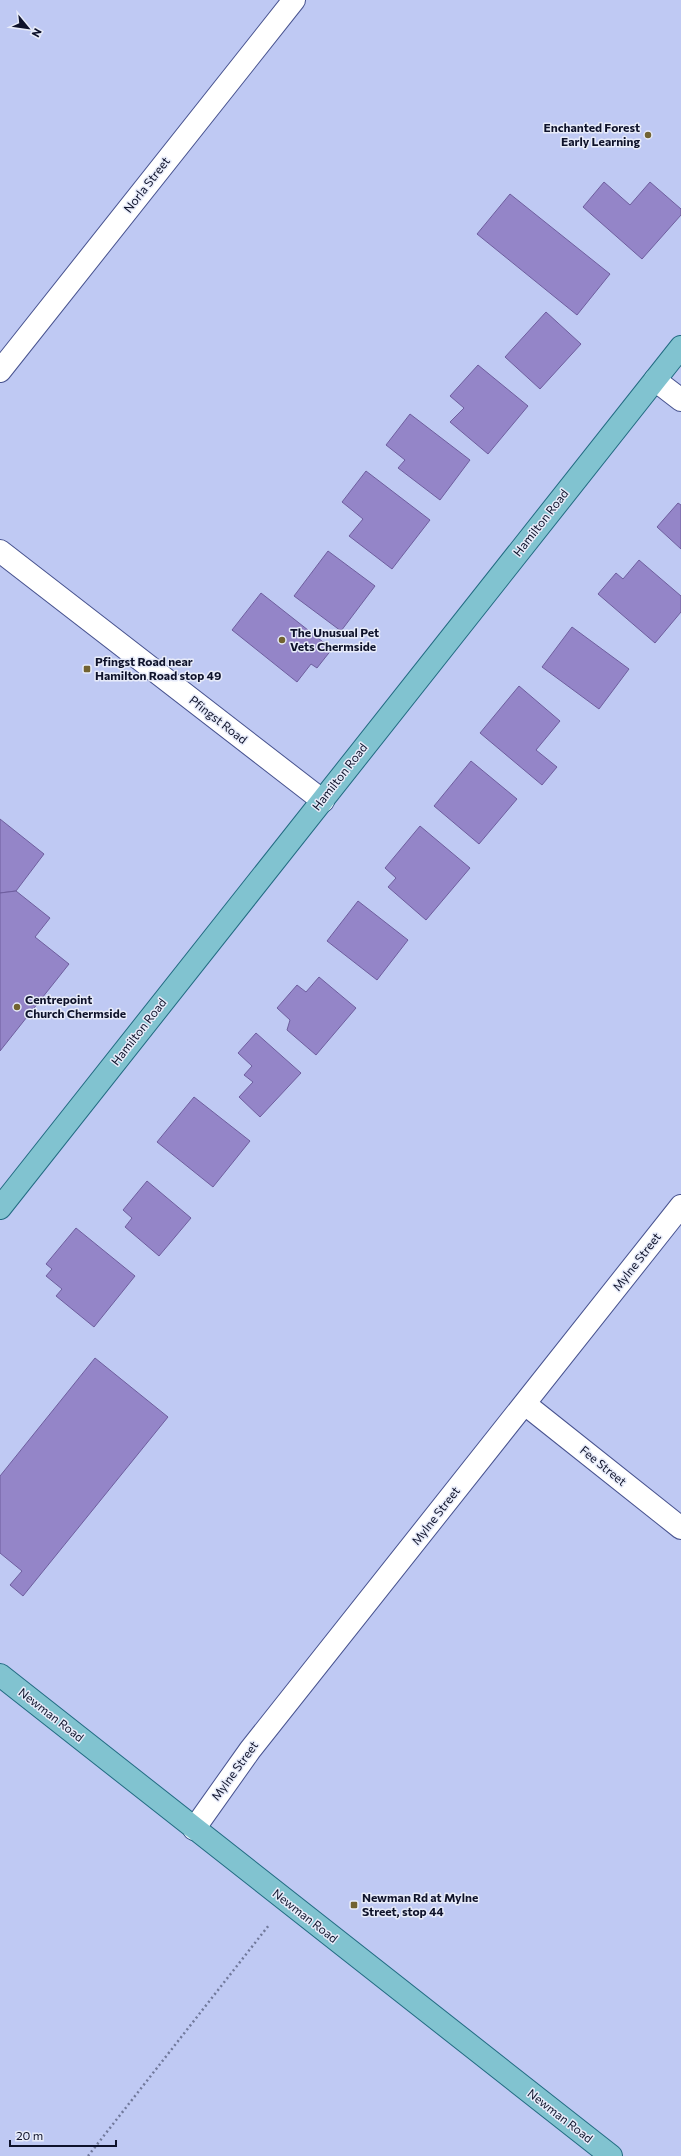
<svg xmlns="http://www.w3.org/2000/svg" width="681" height="2156" font-family="Commissioner,sans-serif">
	<rect width="100%" height="100%" fill="#bfc9f3"/>
	<g fill="#9485c8" stroke="#6e5e9e">
		<polygon points="604,182 630,205 650,182 681,209 681,215 642,259 583,207"/>
		<polygon points="510,194 610,274 577,315 477,234"/>
		<polygon points="546,312 581,344 540,389 505,357"/>
		<polygon points="478,365 528,406 488,454 450,422 464,408 450,396"/>
		<polygon points="410,414 470,460 440,500 398,468 405,460 386,445"/>
		<polygon points="366,471 430,520 392,569 349,536 363,519 342,502"/>
		<polygon points="678,503 681,505 681,549 657,527"/>
		<polygon points="328,551 375,586 341,631 294,596"/>
		<polygon points="639,560 681,596 681,612 655,643 598,594 616,573 623,579"/>
		<polygon points="261,593 332,649 317,668 311,664 297,682 232,630"/>
		<polygon points="572,627 629,669 599,709 542,667"/>
		<polygon points="519,686 560,721 536,750 557,767 542,785 480,733"/>
		<polygon points="471,761 517,799 479,844 434,806"/>
		<polygon points="0,819 44,854 16,891 0,893"/>
		<polygon points="420,826 470,868 426,920 388,887 396,878 385,868"/>
		<polygon points="16,891 50,918 35,937 69,964 0,1051 0,893"/>
		<polygon points="358,901 408,940 377,980 327,941"/>
		<polygon points="319,977 356,1008 316,1055 287,1030 290,1020 277,1008 297,985 306,992"/>
		<polygon points="256,1033 301,1073 260,1117 239,1097 253,1082 244,1075 252,1066 238,1053"/>
		<polygon points="194,1097 250,1141 213,1187 157,1142"/>
		<polygon points="147,1181 191,1218 159,1256 125,1227 132,1218 123,1210"/>
		<polygon points="76,1228 135,1276 94,1327 56,1296 62,1289 46,1276 52,1269 46,1264"/>
		<polygon points="95,1358 168,1417 23,1596 10,1585 22,1571 0,1553 0,1476"/>
	</g>
	<g fill="none" stroke-linecap="round" stroke-linejoin="round">
		<defs>
			<g id="minor">
				<polyline points="0,371 294,0"/>
				<polyline points="655,380 681,400"/>
				<polyline points="0,551 323,801"/>
				<polyline points="525,1404 681,1528"/>
				<polyline points="194,1829 250,1750 681,1206"/>
			</g>
			<g id="major">
				<polyline points="0,1208 681,347"/>
				<polyline points="0,1675 611,2156"/>
			</g>
		</defs>
		<use href="#minor" stroke="#48538f" stroke-width="24"/>
		<use href="#major" stroke="#226b82" stroke-width="24"/>
		<polyline stroke="#71799b" stroke-width="2.5" stroke-dasharray="2 3" stroke-linecap="butt" points="88,2156 269,1925"/>
		<use href="#minor" stroke="#fff" stroke-width="22"/>
		<use href="#major" stroke="#81c3d0" stroke-width="22"/>
	</g>
	<g fill="#726331" stroke="#e7ebf9" stroke-width="1.5">
		<circle cx="648" cy="135" r="4"/>
		<circle cx="282" cy="640" r="4"/>
		<rect x="83" y="665" width="8" height="8" rx="2"/>
		<circle cx="17" cy="1007" r="4"/>
		<rect x="350" y="1901" width="8" height="8" rx="2"/>
	</g>
	<g text-anchor="middle" stroke-width="3" stroke-linejoin="round" paint-order="stroke">
		<g font-size="12" font-weight="bold" fill="#0e122a" stroke="#e7ebf9" text-anchor="start">
			<text x="640" y="132" text-anchor="end">Enchanted Forest<tspan x="640" dy="14">Early Learning</tspan></text>
			<text x="290" y="637">The Unusual Pet<tspan x="290" dy="14">Vets Chermside</tspan></text>
			<text x="95" y="666">Pfingst Road near<tspan x="95" dy="14">Hamilton Road stop 49</tspan></text>
			<text x="25" y="1004">Centrepoint<tspan x="25" dy="14">Church Chermside</tspan></text>
			<text x="362" y="1902">Newman Rd at Mylne<tspan x="362" dy="14">Street, stop 44</tspan></text>
		</g>
		<g font-size="12" fill="#0e122a" stroke="#e7ebf9">
			<text transform="translate(147 185) rotate(-52)" y="4">Norla Street</text>
			<text transform="translate(541 523) rotate(-52)" y="4">Hamilton Road</text>
			<text transform="translate(218 720) rotate(38)" y="4">Pfingst Road</text>
			<text transform="translate(340 777) rotate(-52)" y="4">Hamilton Road</text>
			<text transform="translate(139 1032) rotate(-52)" y="4">Hamilton Road</text>
			<text transform="translate(637 1262) rotate(-52)" y="4">Mylne Street</text>
			<text transform="translate(603 1466) rotate(39)" y="4">Fee Street</text>
			<text transform="translate(436 1516) rotate(-52)" y="4">Mylne Street</text>
			<text transform="translate(51 1715) rotate(38)" y="4">Newman Road</text>
			<text transform="translate(235 1771) rotate(-54)" y="4">Mylne Street</text>
			<text transform="translate(305 1916) rotate(38)" y="4">Newman Road</text>
			<text transform="translate(560 2116) rotate(38)" y="4">Newman Road</text>
		</g>
	</g>
	<g transform="translate(28 28) rotate(119)" stroke="#e7ebf9" stroke-width="3" paint-order="stroke">
	<path d="M0-3L7 15L0 10L-7 15Z" fill="#0e122a"/>
	<text y="-6" font-size="11" font-weight="bold" text-anchor="middle" fill="#0e122a">N</text>
	</g>
	<path d="M10 2140v6h106v-6" fill="none" stroke="#0e122a" stroke-width="2"/>
	<text x="16" y="2140" font-size="12" fill="#0e122a" stroke="#e7ebf9" stroke-width="3" paint-order="stroke">20 m</text>
</svg>
